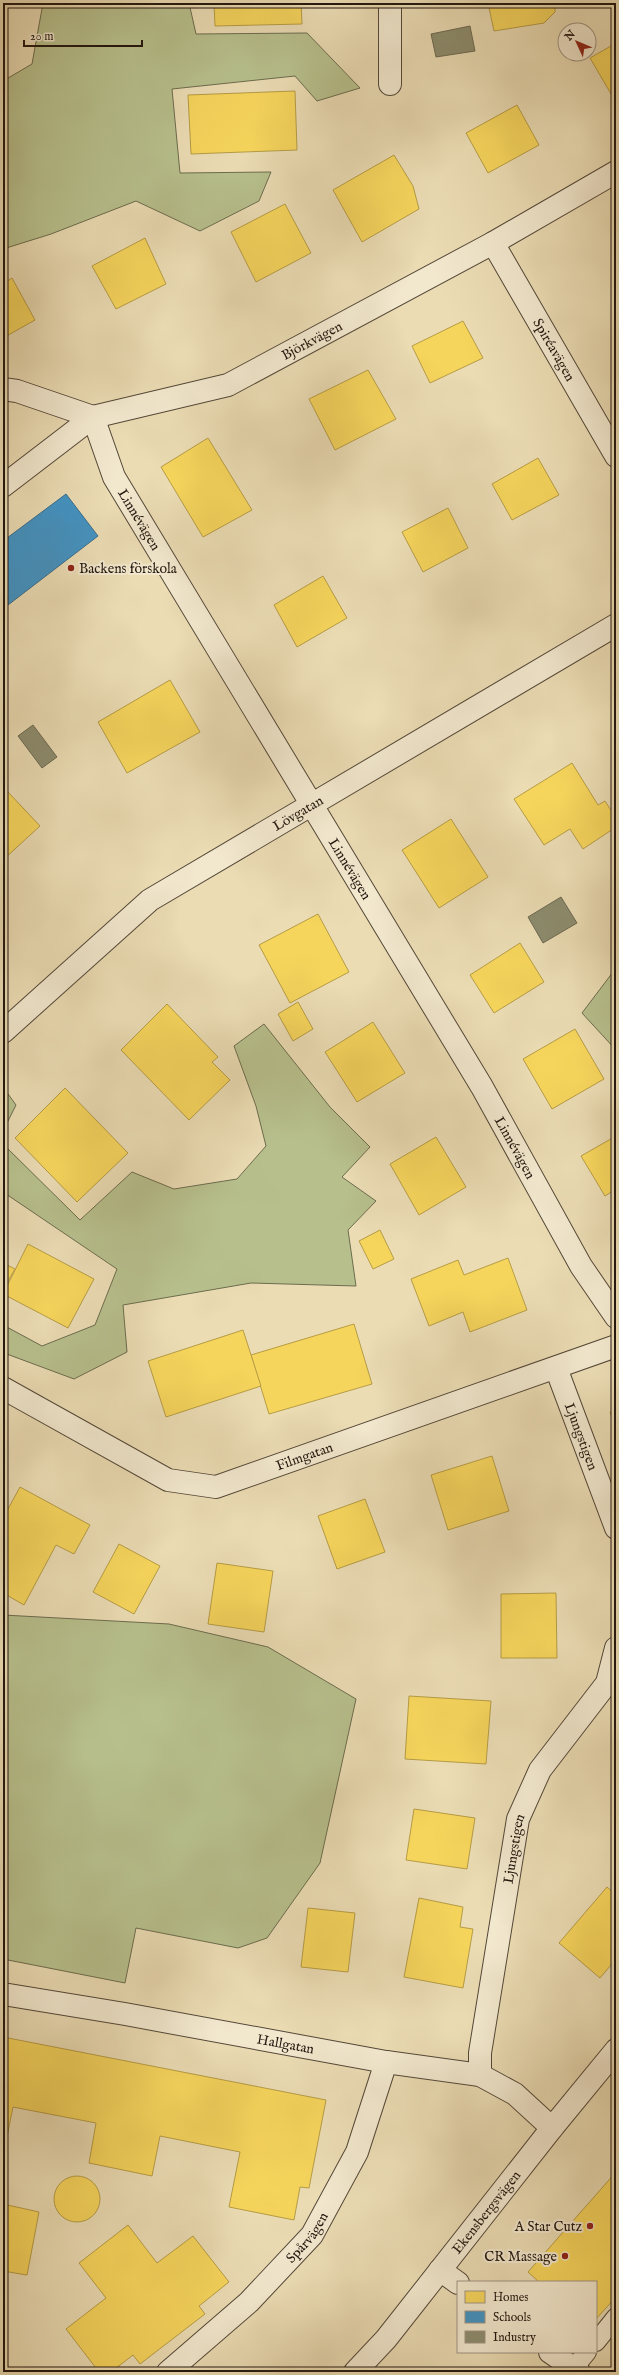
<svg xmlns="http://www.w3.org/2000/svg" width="619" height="2375" font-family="'IM FELL English',serif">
	<rect width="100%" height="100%" fill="#ebdcb4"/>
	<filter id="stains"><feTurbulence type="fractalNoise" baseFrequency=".005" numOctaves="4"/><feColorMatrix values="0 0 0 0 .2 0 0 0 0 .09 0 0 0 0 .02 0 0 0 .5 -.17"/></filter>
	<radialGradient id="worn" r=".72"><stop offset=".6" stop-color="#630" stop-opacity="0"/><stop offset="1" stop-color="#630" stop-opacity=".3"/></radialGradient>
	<g fill="#b7c08d" stroke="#6c6c4e">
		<polygon points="43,3 189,3 196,34 307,33 360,88 317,101 295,76 172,89 180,173 271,172 259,201 200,231 136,201 51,234 3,249 3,81 32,64"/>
		<polygon points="616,968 616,1050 582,1013"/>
		<polygon points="264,1024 330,1107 370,1147 342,1177 376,1201 348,1230 356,1286 251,1283 123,1305 127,1352 74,1379 4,1353 3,1325 42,1346 95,1325 117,1269 3,1192 3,1144 80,1220 132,1172 174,1189 237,1179 266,1146 256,1106 234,1046"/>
		<polygon points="3,1087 16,1105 3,1131"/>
		<polygon points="3,1615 169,1624 268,1647 356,1699 320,1863 267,1938 238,1948 136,1928 125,1983 3,1959"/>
	</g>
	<g fill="#f6d55c" stroke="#b69c45">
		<polygon points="214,3 301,3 302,24 215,26"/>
		<polygon points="488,3 555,3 555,12 544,23 494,31"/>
		<polygon points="616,43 616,98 614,99 590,58"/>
		<polygon points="295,91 297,150 191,154 188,95"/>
		<polygon points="517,105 539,145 488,173 466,133"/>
		<polygon points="394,155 413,186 419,209 362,242 333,190"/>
		<polygon points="285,204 311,253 256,282 231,232"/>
		<polygon points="145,238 166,284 116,309 92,266"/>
		<polygon points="12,278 35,320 3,338 3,284"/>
		<polygon points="463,321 483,358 430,383 412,346"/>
		<polygon points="368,370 396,419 335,450 309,399"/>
		<polygon points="208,438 252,510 203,537 161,467"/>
		<polygon points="538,458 559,495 512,520 492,484"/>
		<polygon points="448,508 468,548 423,572 402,532"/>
		<polygon points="323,576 347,618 297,647 274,605"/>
		<polygon points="170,680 200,732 127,773 98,722"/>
		<polygon points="572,763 598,805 605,801 616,818 616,827 583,849 570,829 544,845 514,799"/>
		<polygon points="8,792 40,826 3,860 3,797"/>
		<polygon points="451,819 488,877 439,908 402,850"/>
		<polygon points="318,914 349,972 290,1003 259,945"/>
		<polygon points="520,943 544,982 494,1013 470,975"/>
		<polygon points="298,1002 313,1029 293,1041 278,1014"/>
		<polygon points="167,1004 218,1057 212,1062 230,1080 189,1120 121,1050"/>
		<polygon points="373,1022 405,1073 357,1102 325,1052"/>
		<polygon points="575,1029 604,1079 552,1109 523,1059"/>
		<polygon points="65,1088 128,1153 77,1202 15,1138"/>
		<polygon points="616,1136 616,1189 605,1196 581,1156"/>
		<polygon points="436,1137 466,1187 419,1215 390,1164"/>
		<polygon points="380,1230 394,1259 373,1269 359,1241"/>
		<polygon points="28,1244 94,1279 68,1328 3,1294"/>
		<polygon points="508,1258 527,1310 470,1332 463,1312 429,1326 411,1279 458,1260 464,1275"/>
		<polygon points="3,1263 15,1269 3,1290"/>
		<polygon points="354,1324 372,1384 269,1414 251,1355"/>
		<polygon points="243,1330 261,1386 166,1417 148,1361"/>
		<polygon points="616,1410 616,1430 610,1412"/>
		<polygon points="492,1456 509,1511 448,1530 431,1475"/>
		<polygon points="20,1487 90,1525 74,1554 56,1545 24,1605 3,1593 3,1518"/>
		<polygon points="365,1499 385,1552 337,1569 318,1516"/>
		<polygon points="119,1544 160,1566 134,1614 93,1592"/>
		<polygon points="217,1563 273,1571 264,1632 208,1624"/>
		<polygon points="556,1593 557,1658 501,1658 501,1594"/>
		<polygon points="409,1696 491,1701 486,1764 405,1759"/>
		<polygon points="414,1809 475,1818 467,1869 406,1860"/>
		<polygon points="607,1887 616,1895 616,1959 600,1978 559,1943"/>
		<polygon points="419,1898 463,1907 460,1927 473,1929 463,1988 404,1977"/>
		<polygon points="308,1908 355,1913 348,1972 301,1967"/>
		<polygon points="3,2037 326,2100 309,2188 300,2187 294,2220 229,2207 240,2152 160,2136 152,2176 89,2163 96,2123 13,2107 3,2156"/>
		<polygon points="616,2172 616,2297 596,2319 596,2282 539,2282 528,2272"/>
		<circle cx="77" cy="2199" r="23"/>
		<polygon points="3,2204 39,2212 27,2275 3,2271"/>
		<polygon points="128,2225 157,2263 193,2236 229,2282 199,2306 205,2314 140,2364 133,2355 111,2372 99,2372 66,2329 106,2298 79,2263"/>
	</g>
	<polygon fill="#4393c3" stroke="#396e8d" points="66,494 98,536 8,605 3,598 3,541"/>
	<g fill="#8c8c6e" stroke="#6c6952">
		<polygon points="470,26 475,51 436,57 431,34"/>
		<polygon points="33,725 57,757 42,768 18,736"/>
		<polygon points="561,897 577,923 543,943 528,917"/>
	</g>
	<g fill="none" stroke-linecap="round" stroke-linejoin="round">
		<defs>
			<g id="lane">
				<polyline points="596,2342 616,2317"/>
				<polyline points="573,2369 587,2352"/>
			</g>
			<g id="street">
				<polyline points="390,84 390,3"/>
				<path id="s1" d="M493 243 616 456"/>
				<polyline points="3,389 17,391 93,417"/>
				<path id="s2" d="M93 417 114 477 482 1087 581 1266 616 1317"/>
				<path id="s3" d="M3 486 93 417 228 385 493 243 616 172"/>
				<path id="s4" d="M3 1032 150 900 616 625"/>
				<path id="s5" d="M556 1368 616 1528"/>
				<path id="s6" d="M3 1388 168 1480 216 1487 616 1346"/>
				<path id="s7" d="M3 1994 125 2014 386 2062 480 2075 515 2094 552 2128"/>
				<path id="s8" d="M480 2075V2053L518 1819 540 1770 607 1683 616 1648"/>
				<polyline points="440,2270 458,2283"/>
				<polyline points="550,2352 579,2372"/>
				<path id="s9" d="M168 2372 249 2302 312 2235 357 2152 386 2062"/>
				<path id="s10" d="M355 2372 386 2339 552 2128 616 2050"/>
			</g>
		</defs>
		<use href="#lane" stroke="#544838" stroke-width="20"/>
		<use href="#street" stroke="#544838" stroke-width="24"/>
		<use href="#lane" stroke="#f2e8ce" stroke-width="18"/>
		<use href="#street" stroke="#f2e8ce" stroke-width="22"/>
	</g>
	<g fill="#8f2418" stroke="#f2e8ce" stroke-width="1.5">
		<circle cx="71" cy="568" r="4"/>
		<circle cx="590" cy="2226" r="4"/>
		<circle cx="565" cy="2256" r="4"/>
	</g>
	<g text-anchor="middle" stroke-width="4" stroke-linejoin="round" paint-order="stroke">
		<g font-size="14" fill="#22170f" stroke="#f2e8ce">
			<text dy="5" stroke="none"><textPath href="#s3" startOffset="347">Björkvägen</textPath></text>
			<text dy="5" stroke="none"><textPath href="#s1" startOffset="123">Spiréavägen</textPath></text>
			<text dy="5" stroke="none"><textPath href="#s2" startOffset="113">Linnévägen</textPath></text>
			<text dy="5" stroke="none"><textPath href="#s4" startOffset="369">Lövgatan</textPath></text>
			<text dy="5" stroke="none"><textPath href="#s2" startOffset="521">Linnévägen</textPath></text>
			<text dy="5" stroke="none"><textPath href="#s2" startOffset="845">Linnévägen</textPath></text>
			<text dy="5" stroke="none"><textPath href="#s5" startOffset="73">Ljungstigen</textPath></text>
			<text dy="5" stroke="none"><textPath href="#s6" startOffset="331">Filmgatan</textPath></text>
			<text dy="5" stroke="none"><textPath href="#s8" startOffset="229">Ljungstigen</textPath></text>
			<text dy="5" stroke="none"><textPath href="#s7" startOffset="287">Hallgatan</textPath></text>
			<text dy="5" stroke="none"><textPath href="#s10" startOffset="207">Ekensbergsvägen</textPath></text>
			<text dy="5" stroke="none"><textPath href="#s9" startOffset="194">Spårvägen</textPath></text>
		</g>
		<g font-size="14" fill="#22170f" stroke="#f2e8ce" text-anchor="end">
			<text x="79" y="573" text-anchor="start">Backens förskola</text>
			<text x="582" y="2231">A Star Cutz</text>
			<text x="557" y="2261">CR Massage</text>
		</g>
	</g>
	<rect width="619" height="2375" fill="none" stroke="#ebdcb4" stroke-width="16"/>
	<rect x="4" y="4" width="611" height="2367" fill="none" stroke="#22170f" stroke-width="2"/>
	<rect x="8" y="8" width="603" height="2359" fill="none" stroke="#22170f"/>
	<rect x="457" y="2281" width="140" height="72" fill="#f2e8ce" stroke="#9f9482"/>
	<rect x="465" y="2291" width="20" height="12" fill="#f6d55c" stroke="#9f9482"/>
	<text x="493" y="2301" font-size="12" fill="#22170f">Homes</text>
	<rect x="465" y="2311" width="20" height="12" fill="#4393c3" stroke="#9f9482"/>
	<text x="493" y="2321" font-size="12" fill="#22170f">Schools</text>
	<rect x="465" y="2331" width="20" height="12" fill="#8c8c6e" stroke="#9f9482"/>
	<text x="493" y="2341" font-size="12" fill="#22170f">Industry</text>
	<g transform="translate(577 42) rotate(314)"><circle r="19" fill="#f2e8ce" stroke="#9f9482"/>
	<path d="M0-3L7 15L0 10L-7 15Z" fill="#8f2418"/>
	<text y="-6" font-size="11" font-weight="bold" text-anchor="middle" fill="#22170f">N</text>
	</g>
	<path d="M24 40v6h118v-6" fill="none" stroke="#22170f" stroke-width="2"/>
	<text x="30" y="40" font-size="12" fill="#22170f" stroke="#f2e8ce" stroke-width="3" paint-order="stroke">20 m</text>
	<rect width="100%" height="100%" filter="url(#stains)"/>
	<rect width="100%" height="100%" fill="url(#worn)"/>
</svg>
